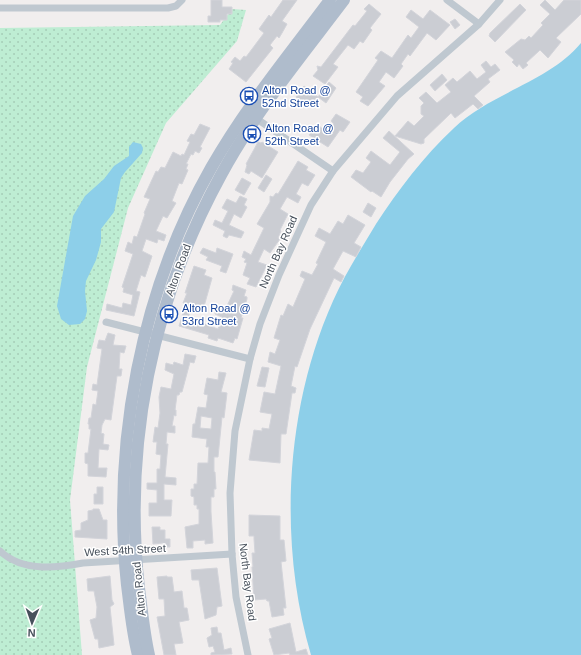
<svg xmlns="http://www.w3.org/2000/svg" width="581" height="655" font-family="Arial,sans-serif">
	<defs>
		<pattern id="green-dots" width="8" height="8" patternUnits="userSpaceOnUse"><rect width="8" height="8" fill="#beedd3"/><path d="M2 2h.1M6 6h.1" fill="none" stroke="#a5cdb7" stroke-width="1.8" stroke-linecap="round"/></pattern>
	</defs>
	<rect width="100%" height="100%" fill="#f1eeee"/>
	<polygon fill="url(#green-dots)" points="232,9 246,10 237,41 166,123 128,208 87,367 70,500 82,655 0,655 0,28 220,25"/>
	<g fill="#8dcfe9">
		<path d="M581 43V655H311C278 543 285 408 333 301 345 274 361 249 376 224 399 189 423 157 454 128 490 93 549 82 581 43Z"/>
		<polygon points="133,142 141,144 143,148 142,153 125,172 121,178 114,212 101,229 101,242 96,260 86,281 85,291 87,311 85,319 80,324 69,325 61,319 57,306 73,216 85,196 104,179 114,166 129,156 129,147"/>
	</g>
	<g fill="#cbcdd3" stroke="#d3d4da" fill-rule="evenodd">
		<polygon points="211,0 222,0 222,7 232,7 232,14 227,14 227,20 220,20 220,22 208,22 208,16 211,16"/>
		<polygon points="283,0 297,0 282,21 287,24 282,33 279,38 277,36 270,45 273,48 246,82 229,69 233,63 231,62 235,57 240,61 244,56 246,57 264,33 259,29 269,15 271,17"/>
		<polygon points="545,0 555,10 564,0 581,0 581,14 556,38 561,42 548,58 540,50 526,63 528,65 523,69 519,64 517,67 512,62 514,60 505,52 521,39 525,40 529,36 531,38 543,25 541,23 550,14 540,5"/>
		<polygon points="369,4 381,14 370,28 372,30 363,43 360,41 354,49 348,45 333,64 338,67 325,84 313,76 318,70 317,66 321,67 353,25 355,26 367,11 364,9"/>
		<polygon points="520,4 526,10 495,42 489,36 490,33"/>
		<polygon points="411,10 423,19 430,10 450,25 436,40 427,33 410,56 408,54 401,64 403,66 394,78 386,72 379,82 385,86 368,106 360,101 363,97 356,92 378,60 375,58 381,51 392,58 408,35 411,38 419,27 406,17"/>
		<polygon points="455,19 460,25 455,29 450,22"/>
		<polygon points="486,61 491,67 495,64 500,70 488,79 490,82 474,96 483,105 478,109 473,104 455,118 451,113 424,139 424,143 421,144 395,136 408,121 414,126 424,116 421,114 421,106 424,103 419,98 426,92 437,103 451,92 445,85 453,78 457,82 470,71 477,79 486,72 481,65"/>
		<polygon points="442,74 447,80 435,91 430,85"/>
		<polygon points="329,82 336,88 326,103 318,97 312,105 309,103 307,106 296,97 304,86 318,97"/>
		<polygon points="336,114 350,122 343,132 340,130 328,147 309,135 317,124 327,133 334,124 331,121"/>
		<polygon points="200,124 210,128 200,147 202,148 199,153 195,151 193,155 191,154 186,164 188,164 186,169 188,170 182,184 179,183 172,201 176,203 167,218 163,216 156,231 166,235 164,241 158,239 157,243 146,239 142,251 152,256 145,277 141,275 136,291 140,292 134,316 106,310 107,304 122,308 123,303 131,305 133,295 123,292 124,288 122,287 133,254 125,251 128,242 132,244 134,236 137,237 145,214 144,213 150,199 144,197 156,171 158,172 161,167 165,168 173,152 181,156 182,154 184,155 190,142 187,141 191,134 194,135"/>
		<polygon points="389,131 414,154 408,159 390,182 381,197 372,191 371,192 351,177 356,170 363,173 371,162 366,158 371,151 390,165 400,152 383,138"/>
		<polygon points="258,142 261,143 262,142 278,152 262,178 251,171 249,174 245,172 247,165 246,164"/>
		<polygon points="298,161 308,167 306,170 315,175 308,186 302,183 296,194 301,197 298,203 287,197 280,209 288,214 280,230 281,231 278,238 280,239 270,253 264,249 258,262 267,265 256,287 247,284 250,278 243,275 247,263 244,262 246,259 242,257 244,251 251,255 264,228 257,224 270,202 270,196 273,197 276,193 278,194"/>
		<polygon points="266,175 272,179 264,192 258,188"/>
		<polygon points="242,178 251,183 244,195 235,190"/>
		<polygon points="240,196 247,199 244,205 247,207 241,218 234,214 229,225 244,232 241,238 229,235 227,238 223,236 225,231 213,225 215,220 222,223 228,211 222,208 227,199 236,203"/>
		<polygon points="368,203 376,208 371,217 363,212"/>
		<polygon points="348,215 365,225 354,243 361,247 356,257 343,251 333,269 344,276 341,282 334,278 310,329 297,367 295,366 291,386 296,388 295,393 292,393 286,434 281,434 280,463 249,460 254,430 262,431 262,428 269,429 272,414 260,412 264,392 275,394 281,366 268,362 270,352 275,354 280,340 274,338 281,315 283,316 288,304 293,307 305,279 300,276 302,271 312,275 318,264 316,263 326,242 315,236 319,228 330,234 338,221 343,224"/>
		<polygon points="203,248 216,253 217,248 233,254 226,273 220,271 222,266 206,260 208,257 200,253"/>
		<polygon points="194,266 206,270 204,275 212,278 203,310 192,306 188,318 218,329 222,317 215,314 217,307 226,308 234,291 232,290 233,285 246,290 244,296 247,297 247,299 241,318 243,318 237,339 235,338 233,343 218,338 217,341 208,338 209,335 179,326 186,304 183,303 187,293 185,293"/>
		<polygon points="108,333 115,335 113,345 126,346 124,353 120,352 119,369 122,369 121,376 117,376 111,420 105,419 102,425 101,433 104,434 103,444 109,445 108,450 99,449 98,468 107,468 106,477 88,476 88,464 85,463 85,453 88,453 91,429 89,429 89,424 88,424 89,418 91,418 93,404 96,405 98,391 92,390 93,384 97,385 102,349 97,348 99,340 105,341"/>
		<polygon points="185,354 196,356 194,363 190,362 182,392 180,392 179,395 177,395 175,410 176,410 176,416 174,415 172,426 175,426 175,433 167,432 166,444 168,444 165,477 176,478 176,485 164,484 164,500 172,500 171,516 149,516 149,503 157,503 157,490 147,489 147,483 157,483 157,469 160,469 161,455 156,454 157,442 153,442 155,427 158,428 160,413 159,397 161,387 171,389 174,374 165,370 166,363 173,365 174,362 183,365"/>
		<polygon points="262,367 269,368 265,387 257,386"/>
		<path d="M219 372 226 373 221 392 227 393 224 418 222 417 218 457H214V472H215L216 489H214V497H211V512L213 543 205 544V540L193 541V548H187L185 527 199 524V509H197V505H194V497L191 496V489H194V484H197L198 463H208L209 447H206L207 439 192 437 193 424H195L198 407 206 408 208 395 204 394 207 378 218 380ZM201 416 212 418 211 429 200 428Z"/>
		<polygon points="97,487 103,487 103,504 94,504 94,494 97,494"/>
		<polygon points="93,509 99,509 103,520 107,520 107,539 75,537 75,531 81,530 81,523 88,520 88,511 93,510"/>
		<polygon points="249,515 280,516 280,540 284,540 286,561 281,562 286,608 283,608 284,615 272,617 269,601 267,601 266,599 254,600 252,567 253,567 252,553 255,553 254,539 254,536 249,536"/>
		<polygon points="152,527 160,527 160,530 165,530 165,539 170,539 170,547 163,547 163,543 153,544"/>
		<polygon points="217,568 222,606 217,607 216,615 205,619 199,580 192,580 191,570"/>
		<polygon points="110,576 112,600 114,604 110,607 114,645 99,648 98,639 95,639 90,620 96,618 97,607 94,591 88,591 87,579"/>
		<polygon points="167,576 167,577 172,577 174,592 182,591 184,608 187,608 189,620 179,622 183,643 174,644 176,655 164,655 157,617 165,616 164,599 159,599 157,577"/>
		<polygon points="290,623 296,652 306,649 308,655 290,655 289,653 274,655 269,639 272,638 269,629"/>
		<polygon points="217,627 218,633 221,633 224,650 231,648 232,654 211,655 211,653 215,652 213,646 209,647 207,638 212,635 211,628"/>
	</g>
	<g fill="none" stroke-linecap="round" stroke-linejoin="round">
		<g stroke="#bfc8d0" stroke-width="7">
			<polyline points="447,0 479,24"/>
			<polyline points="0,8 168,8 176,6 182,0"/>
			<polyline points="254,117 333,171"/>
			<polyline points="106,322 250,359"/>
			<path d="M0 551C22 572 56 568 83 563L232 554"/>
			<polyline points="248,655 236,597 232,554 230,493 235,431 250,359 260,324 279,275 311,205 333,171 397,96 479,24 500,0"/>
		</g>
		<g stroke="#afbccc" stroke-width="12">
			<path d="M138 655C132 632 130 608 127 585 112 444 141 291 211 168 245 108 289 55 330 0"/>
			<path d="M149 655C144 633 142 610 139 588 123 445 152 301 221 175 255 112 301 57 344 0"/>
		</g>
	</g>
	<defs>
		<symbol id="bus-ring" viewBox="-11 -11 22 22"><circle r="9.5" fill="#fff" stroke="#1a4fb4" stroke-width="1.5"/><path d="M-5-6H5V4H4V6H2V4H-2V6H-4V4H-5ZM-3.5-4V0h7V-4ZM-3.5 1.2v1.5H-2V1.2ZM2 1.2v1.5H3.5V1.2Z" fill="#1a4fb4"/></symbol>
	</defs>
	<g fill-rule="evenodd">
		<use href="#bus-ring" x="239" y="86" width="20" height="20"/>
		<use href="#bus-ring" x="242" y="124" width="20" height="20"/>
		<use href="#bus-ring" x="159" y="304" width="20" height="20"/>
	</g>
	<g text-anchor="middle" stroke-width="3" stroke-linejoin="round" paint-order="stroke">
		<g font-size="11" fill="#164399" stroke="#fff" text-anchor="start">
			<text x="262" y="94">Alton Road @<tspan x="262" dy="13">52nd Street</tspan></text>
			<text x="265" y="132">Alton Road @<tspan x="265" dy="13">52th Street</tspan></text>
			<text x="182" y="312">Alton Road @<tspan x="182" dy="13">53rd Street</tspan></text>
		</g>
		<g font-size="11" fill="#47505b" stroke="#fff">
			<text transform="translate(278 252) rotate(-66)" y="4">North Bay Road</text>
			<text transform="translate(178 270) rotate(-70)" y="4">Alton Road</text>
			<text transform="translate(125 550) rotate(-3)" y="4">West 54th Street</text>
			<text transform="translate(248 582) rotate(83)" y="4">North Bay Road</text>
			<text transform="translate(139 589) rotate(-96)" y="4">Alton Road</text>
		</g>
	</g>
	<g transform="translate(32 623) rotate(182)" stroke="#ffffff" stroke-width="3" paint-order="stroke">
	<path d="M0-3L7 15L0 10L-7 15Z" fill="#47505b"/>
	<text y="-6" font-size="11" font-weight="bold" text-anchor="middle" fill="#47505b">N</text>
	</g>
</svg>
